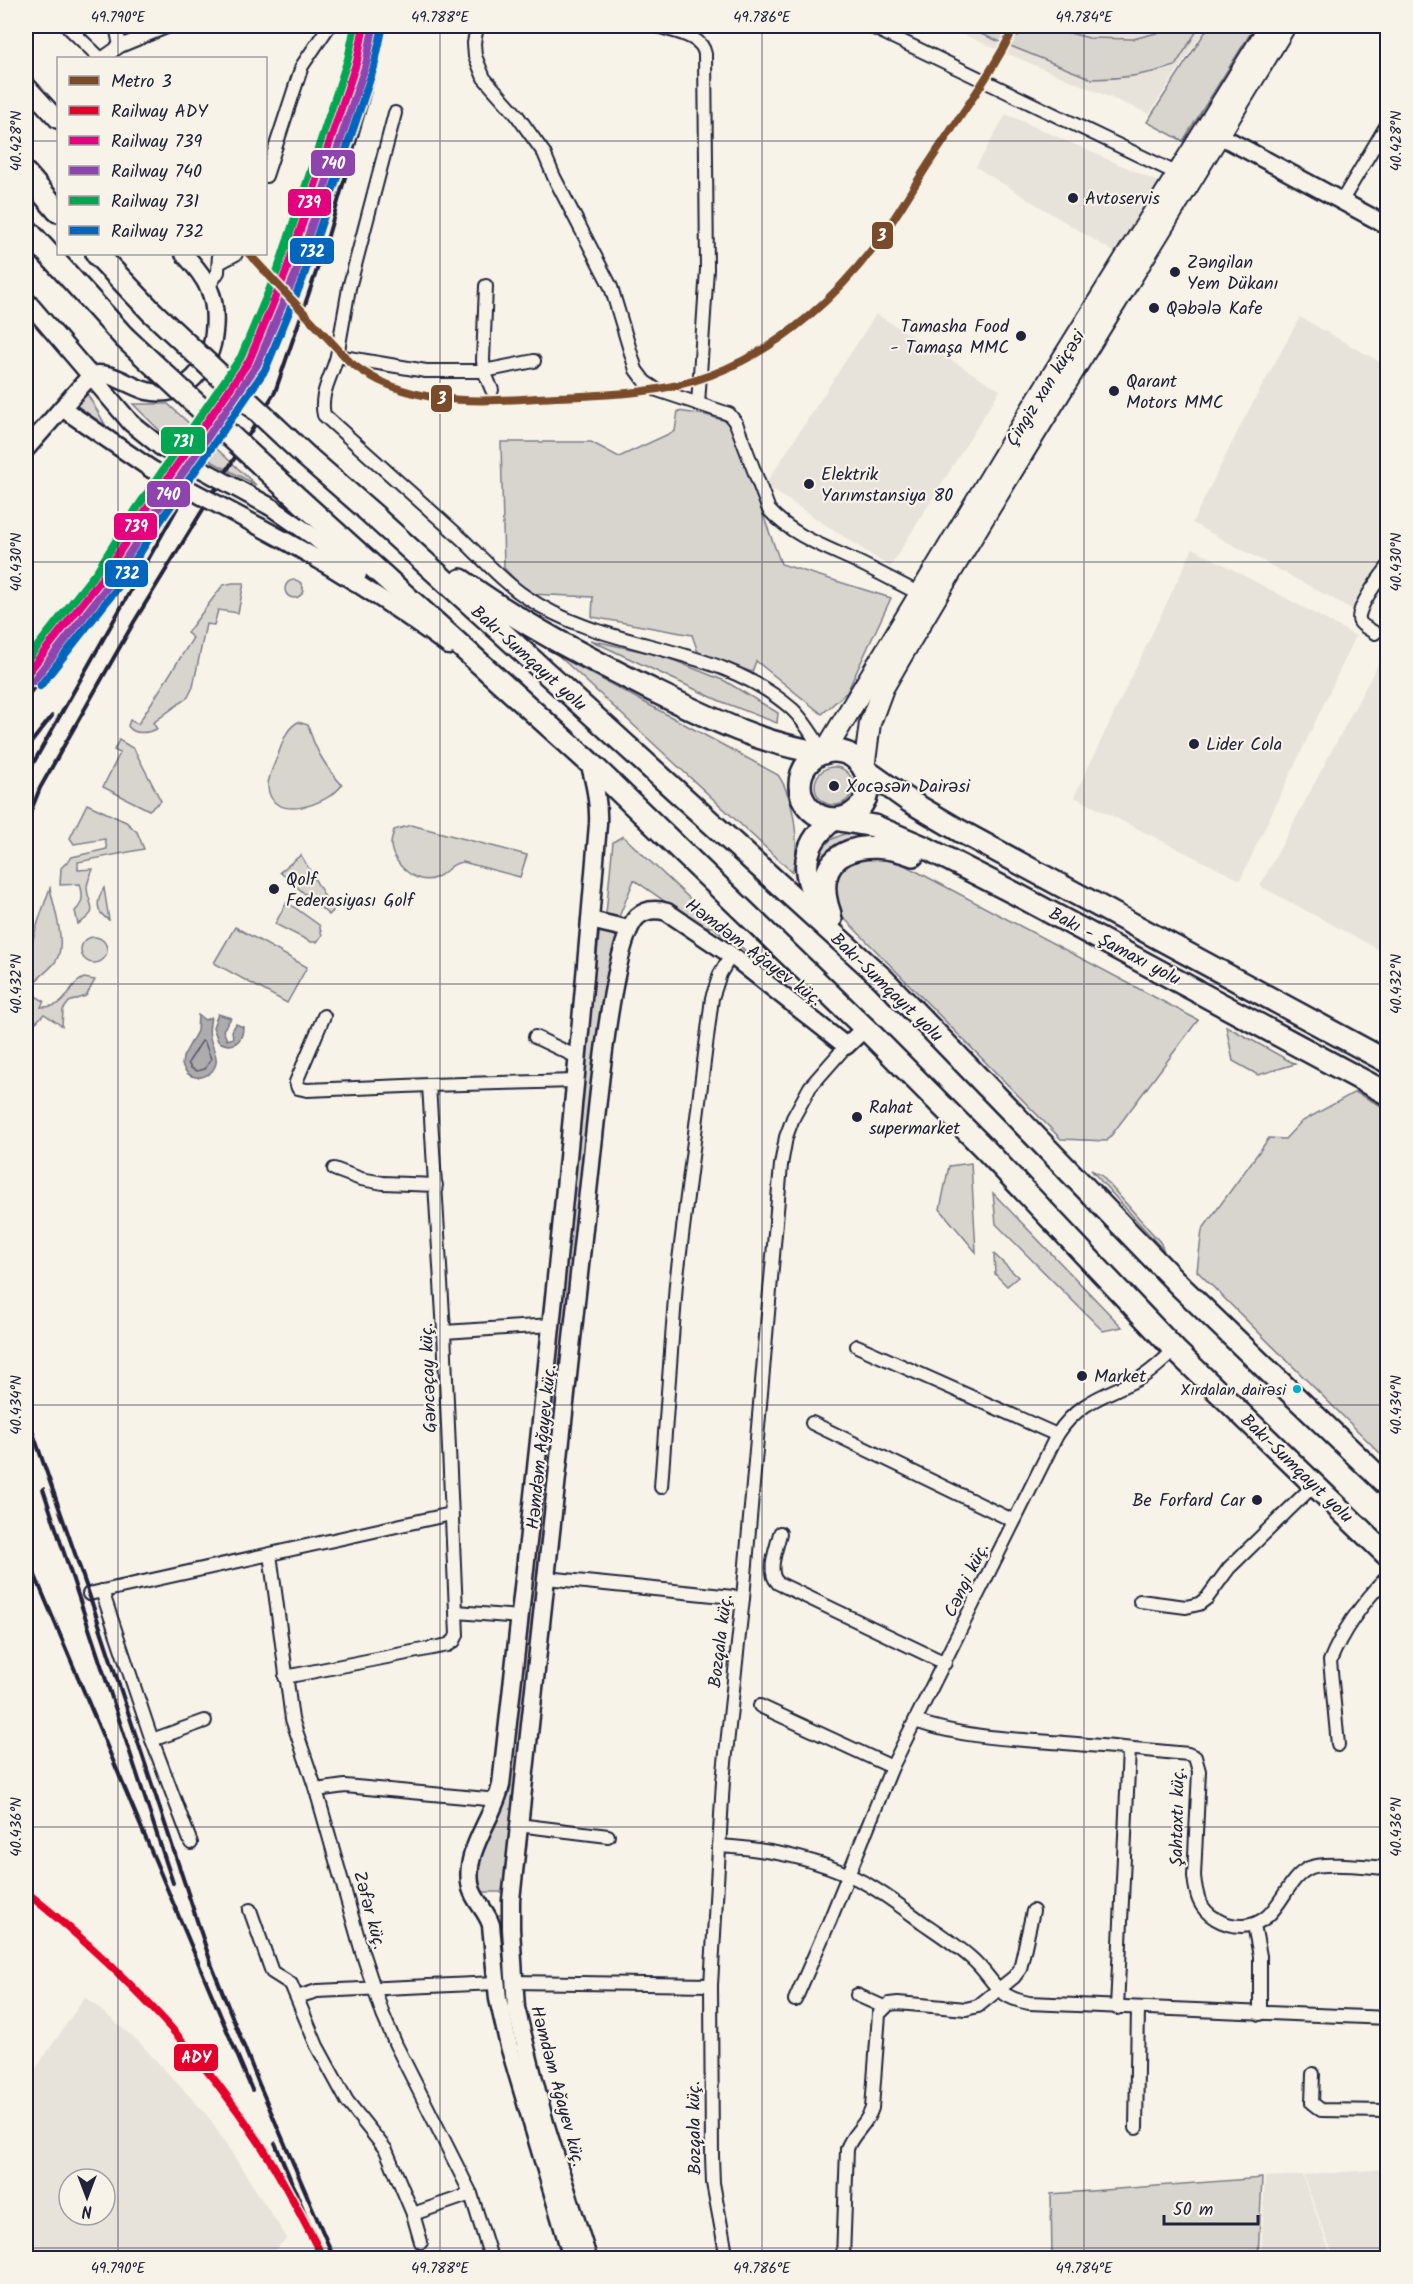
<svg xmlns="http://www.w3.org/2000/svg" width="1413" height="2284" font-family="Kalam,sans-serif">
	<rect width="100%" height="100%" fill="#f7f3e8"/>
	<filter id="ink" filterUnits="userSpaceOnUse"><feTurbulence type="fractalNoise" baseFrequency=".0167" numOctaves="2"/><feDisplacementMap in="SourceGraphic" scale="12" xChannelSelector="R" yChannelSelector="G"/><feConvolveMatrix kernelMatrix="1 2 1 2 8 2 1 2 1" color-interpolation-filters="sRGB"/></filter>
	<g filter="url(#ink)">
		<g fill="#e7e3db" fill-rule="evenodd">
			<polygon points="943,26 1207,26 1149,114"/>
			<polygon points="1006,114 1163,184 1120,256 976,167"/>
			<polygon points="876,314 1000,390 890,567 765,485"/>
			<polygon points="1300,317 1387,366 1387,556 1354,610 1192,523 1244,419"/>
			<polygon points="1193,548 1356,636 1240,880 1074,797"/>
			<polygon points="1387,647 1387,954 1260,886"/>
			<path d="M85 1997 138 2041 207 2115 287 2238 267 2258H26V2083ZM69 2179H105V2215H69Z"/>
			<polygon points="1387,2169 1387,2258 1334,2258 1303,2175"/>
			<polygon points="1302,2175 1332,2258 1261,2258 1265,2177"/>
		</g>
		<g fill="#d8d5cf" stroke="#7d7c85" stroke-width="1.5">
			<path d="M961 26H991L1018 36 1023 26H1043L1089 38 1133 39 1184 26H1200L1175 66C1147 75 1122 79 1092 79Z"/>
			<polygon points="1209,26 1255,26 1183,141 1147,122"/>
			<polygon points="85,390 106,426 72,402"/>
			<polygon points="133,404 168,404 256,485 166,437"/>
			<polygon points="678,411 706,415 729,422 781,564 891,598 847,692 822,714 756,661 752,672 698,652 692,635 592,617 593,597 529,594 504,568 501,442 591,442 619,457 675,431"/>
			<circle cx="294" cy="589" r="9"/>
			<path d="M233 583H244L238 613 218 610 214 625 206 624 193 687 188 697 153 723 157 729C147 733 135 736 128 726L130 720 138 724 193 638 187 633 223 585Z"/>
			<polygon points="590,640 663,656 725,681 778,713 777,723 720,701"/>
			<path d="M559 656 778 775C794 798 801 845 792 872Z"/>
			<path d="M298 722 308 725C315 750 325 766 342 785 328 805 271 824 268 787 267 777 276 762 279 752 284 739 286 729 298 722Z"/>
			<polygon points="119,740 134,749 161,801 149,810 103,787 120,753 114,750"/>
			<circle cx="834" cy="786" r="19"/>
			<path d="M87 804 126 822 137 832 144 849 78 862V870L93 869C91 875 87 881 87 888 88 907 102 910 78 924L75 911C84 903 83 894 80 884L60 885 61 868 72 857 107 849 105 839 74 844 70 838Z"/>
			<path d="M411 825 527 855 520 877 463 862C450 863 446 874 435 878 416 886 392 863 391 845 391 840 393 835 394 830Z"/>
			<path d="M850 832 867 833 896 843 819 873 815 865C824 842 826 840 850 832Z"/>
			<polygon points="623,836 813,1014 713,927 699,925 634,880 619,917 606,914 613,842"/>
			<path d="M874 854 895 860 1198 1020 1107 1141 1061 1139 838 912C830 871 832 864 874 854Z"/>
			<polygon points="301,855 333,911 329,915 280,872"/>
			<path d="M50 888C54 909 67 943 56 961 48 972 35 980 26 990 25 954 38 922 50 888Z"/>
			<path d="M104 888 109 920C95 912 96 901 104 888Z"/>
			<polygon points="287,902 319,925 322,935 317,942 311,942 275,924"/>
			<polygon points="235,927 307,967 287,1003 214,963"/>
			<polygon points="600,927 619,932 609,981 505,1892 479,1892 476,1860 481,1845 501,1813 508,1780"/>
			<circle cx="94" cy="950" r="13"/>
			<path d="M84 978 95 980 86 996 69 1002 63 1010 62 1026 44 1014 36 1022 26 1016V1007L34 995 44 1001 41 1007C73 1007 63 987 84 978Z"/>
			<polygon points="1226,1026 1295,1064 1258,1075 1233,1061"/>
			<polygon points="1355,1092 1387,1109 1387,1460 1197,1271 1202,1230 1269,1138 1285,1139 1301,1122"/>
			<polygon points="971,1163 976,1252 940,1209 949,1166"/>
			<polygon points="1091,1170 1101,1175 1160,1242 1164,1251"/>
			<polygon points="993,1193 1122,1327 1103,1331 996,1224"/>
			<polygon points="994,1254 1018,1277 1007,1286 995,1274"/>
			<polygon points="496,1915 506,1915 507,1972 500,1973"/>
			<polygon points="1262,2178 1258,2258 1052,2258 1051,2194"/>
		</g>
		<g fill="#aeabad" stroke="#76747f" stroke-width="1.5">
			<path d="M218 1014 231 1018 223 1030 227 1040 233 1038 232 1031 236 1024 243 1027C243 1042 232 1050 218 1041L213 1027Z"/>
			<path d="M198 1015 205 1020 211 1017C210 1024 208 1030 210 1037 212 1050 223 1061 210 1073 206 1076 201 1078 196 1077 188 1076 185 1071 182 1065L183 1057 197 1031Z"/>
		</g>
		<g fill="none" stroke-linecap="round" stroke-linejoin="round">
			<polygon stroke="#5a5969" stroke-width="1.5" points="202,1041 205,1043 211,1059 205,1069 197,1071 191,1068 188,1063"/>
			<defs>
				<g id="minor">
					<polyline points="67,26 100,58"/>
					<polyline points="116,26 120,46"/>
					<path d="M477 26 474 43 475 56 484 78 516 114 544 153 554 177 611 287 636 370 645 382 657 390 729 414 736 423 769 510C791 534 820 545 849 558 873 569 896 582 920 594"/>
					<path d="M658 26C674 32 702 35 705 54L707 269 698 404"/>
					<polyline points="870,26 1178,174"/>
					<polyline points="103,58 120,46 169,26"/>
					<polyline points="266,176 302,66 329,26"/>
					<polyline points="1341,202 1388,123"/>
					<polyline points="219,263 236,254"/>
					<polyline points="209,286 218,272 219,254"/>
					<polyline points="486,286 483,360 484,371 492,390"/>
					<polyline points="337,356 349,288 395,113"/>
					<path d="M534 361 484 371H426L337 356C332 376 319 394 324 415 370 457 417 498 463 540 483 559 503 582 526 597 608 653 716 642 792 709 805 721 814 738 824 753"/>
					<path d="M1375 633C1371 630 1362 626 1360 622 1353 612 1381 576 1388 567"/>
					<polyline points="324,1016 296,1082 298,1088 307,1090 429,1085"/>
					<polyline points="535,1037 577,1057"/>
					<polyline points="334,1169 361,1179 383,1183 436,1185"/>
					<polyline points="444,1332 552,1325"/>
					<polyline points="857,1346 1057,1435"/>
					<polyline points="812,1423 1014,1521"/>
					<polyline points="661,1487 676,1284 712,998 720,974 731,955"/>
					<path d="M780 1533C777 1548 766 1572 778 1583L945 1663"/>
					<polyline points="270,1554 292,1719 316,1790 362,1952 383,2015 396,2045 471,2194 491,2258"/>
					<polyline points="546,1578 743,1598"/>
					<polyline points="102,1591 152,1740 191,1843"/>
					<polyline points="89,1594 451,1514"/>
					<polyline points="1140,1601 1186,1607 1199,1604 1207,1598 1229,1568 1314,1485"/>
					<polyline points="457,1612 520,1617"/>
					<polyline points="285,1677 448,1645 454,1641 457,1635 444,1332 429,1085 575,1081"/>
					<polyline points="760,1706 892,1767"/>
					<path d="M915 1721C964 1738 1013 1739 1064 1743 1105 1746 1146 1750 1188 1754L1195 1757 1199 1771 1194 1876C1196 1895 1199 1909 1216 1919 1224 1924 1233 1926 1242 1926 1280 1925 1282 1881 1309 1868 1324 1861 1370 1867 1388 1868"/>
					<polyline points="152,1740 205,1721"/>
					<path d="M1338 1745 1330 1661C1343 1629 1364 1601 1388 1576"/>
					<polyline points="316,1790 345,1786 498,1800"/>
					<polyline points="518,1825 608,1836"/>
					<path d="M719 1846C768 1849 821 1859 865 1883 885 1894 903 1908 922 1922 938 1933 955 1944 970 1957 995 1978 992 1996 1029 2003L1388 2018"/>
					<polyline points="250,1910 272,1972 291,1984 317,2046 347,2101 386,2150 413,2214 471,2194"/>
					<polyline points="1254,1925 1260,1956 1260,2014"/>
					<polyline points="513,1982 711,1985"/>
					<polyline points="857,1995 884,2007"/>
					<polyline points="297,1997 317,1991 496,1983"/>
					<path d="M795 2000 830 1920 892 1767 1057 1435C1079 1400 1108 1395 1142 1377 1154 1370 1164 1359 1175 1350"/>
					<polyline points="1117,2008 1129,1749"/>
					<polyline points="1313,2074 1312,2103 1321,2110 1388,2111"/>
					<polyline points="1136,2128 1138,2009"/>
					<polyline points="413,2214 421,2242"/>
					<polyline points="727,2258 713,2183 712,2156 711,1985 723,1781 743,1598 781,1165 786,1137 793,1118 810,1087 846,1046"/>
					<path d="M843 2258 847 2149C852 2133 867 2125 872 2108L879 2014 889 2004 898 2003 966 2009 978 2006 1014 1977 1020 1969 1033 1911"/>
					<polyline points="1019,2258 1022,2258"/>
				</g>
				<g id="tertiary">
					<polyline points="26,85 58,120"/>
					<polyline points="1219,135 1388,226"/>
					<polyline points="26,300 131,423 161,447"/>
					<polyline points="62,408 151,469"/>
					<path d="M26 449 91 375C111 370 128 386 147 391 186 400 211 366 214 332 218 296 207 279 184 254"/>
					<polyline points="271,507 314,537 358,574"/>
					<path d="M260 527C326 562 389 602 449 646"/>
					<polyline points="590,920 629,929"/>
					<path d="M572 2258 509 2046 498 1999 491 1925C487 1911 475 1902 471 1888 462 1852 493 1820 501 1785 537 1465 572 1145 598 824 599 802 595 784 589 762"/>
					<path d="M588 2258 545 2123 516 2008 511 1929V1900L597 1109C601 1073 615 939 637 917 646 909 657 909 667 912L731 955 846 1046 865 1028"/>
				</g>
				<g id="primary">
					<polyline points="824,753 1037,400 1267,30"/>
					<path d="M864 769 870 723 883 688C1012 464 1153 247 1285 26"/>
				</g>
				<g id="trunk">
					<polyline points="26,174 58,211"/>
					<polyline points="26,229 124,337"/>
					<polyline points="97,254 151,311"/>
					<polyline points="307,457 376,517"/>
					<polyline points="284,486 589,762 865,1028 985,1149 1175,1350 1388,1556"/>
					<polyline points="366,509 883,979 1182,1288 1388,1486"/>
					<path d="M461 580C521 624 586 657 652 690 707 717 763 745 824 753"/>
					<circle cx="834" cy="785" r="34"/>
					<polyline points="864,769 909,801 960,831 1388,1062"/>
					<path d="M830 914C807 850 865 836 913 855"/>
					<path d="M831 919C801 885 795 848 834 819L874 826 928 849 1016 894 1388 1094"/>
				</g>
			</defs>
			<use href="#minor" stroke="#22223b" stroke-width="16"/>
			<use href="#tertiary" stroke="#22223b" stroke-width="21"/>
			<use href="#primary" stroke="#22223b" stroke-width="24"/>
			<use href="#trunk" stroke="#22223b" stroke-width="26"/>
			<use href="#minor" stroke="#f7f3e8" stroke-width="12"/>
			<use href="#tertiary" stroke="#f7f3e8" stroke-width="16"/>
			<use href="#primary" stroke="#f7f3e8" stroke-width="20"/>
			<use href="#trunk" stroke="#f7f3e8" stroke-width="21"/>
			<g stroke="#22223b" stroke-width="4">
				<polyline points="26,698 116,579 259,361 297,276 331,178 369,60 375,26"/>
				<polyline points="26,749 52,716"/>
				<polyline points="26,776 198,471"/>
				<polyline points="26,823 40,788 134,622 275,392 325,246 377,68 385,26"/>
				<polyline points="26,1413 89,1594 212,1966 259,2084 334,2258"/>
				<polyline points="43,1489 173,1883"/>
				<polyline points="26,1554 252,2090"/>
				<polyline points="275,2143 324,2258"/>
			</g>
			<defs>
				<g id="tertiary-bridge">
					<polyline points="161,447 271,507"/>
					<polyline points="151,469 260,527"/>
				</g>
				<g id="trunk-bridge">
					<polyline points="151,311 307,457"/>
					<polyline points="124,337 284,486"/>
				</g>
			</defs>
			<use href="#tertiary-bridge" stroke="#22223b" stroke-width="21" stroke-linecap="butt"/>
			<use href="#trunk-bridge" stroke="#22223b" stroke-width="26" stroke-linecap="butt"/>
			<use href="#tertiary-bridge" stroke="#f7f3e8" stroke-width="16"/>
			<use href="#trunk-bridge" stroke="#f7f3e8" stroke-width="21"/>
			<defs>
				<path id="rail-1" d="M26 1892C115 1963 196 2046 259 2142 283 2179 303 2219 323 2258"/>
				<polyline id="rail-2" points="26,675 104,576 144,513 249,361 286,272 357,61 364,26"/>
				<polyline id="rail-3" points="33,681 111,582 152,518 257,365 295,275 366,64 373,28"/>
				<polyline id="rail-4" points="26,661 97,571 137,508 241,357 278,269 348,59 355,26"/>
				<polyline id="rail-5" points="40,686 118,587 159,523 265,370 303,278 374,67 382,30"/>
			</defs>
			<use href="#rail-1" stroke="#f7f3e8" stroke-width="12"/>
			<use href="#rail-2" stroke="#f7f3e8" stroke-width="12"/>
			<use href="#rail-3" stroke="#f7f3e8" stroke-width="12"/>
			<use href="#rail-4" stroke="#f7f3e8" stroke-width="12"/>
			<use href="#rail-5" stroke="#f7f3e8" stroke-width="12"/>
			<use href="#rail-1" stroke="#e4002b" stroke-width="8"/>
			<use href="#rail-2" stroke="#e5007d" stroke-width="8"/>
			<use href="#rail-3" stroke="#8e44ad" stroke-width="8"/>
			<use href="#rail-4" stroke="#00a651" stroke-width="8"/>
			<use href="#rail-5" stroke="#0065bd" stroke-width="8"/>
			<defs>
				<path id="metro-1" d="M249 254 350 362C403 405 472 403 537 398 595 395 656 396 711 375 782 348 841 294 884 233 902 208 916 182 933 157 962 113 992 73 1015 26"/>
			</defs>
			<use href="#metro-1" stroke="#f7f3e8" stroke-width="12"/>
			<use href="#metro-1" stroke="#7a4b2a" stroke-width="8"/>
		</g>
	</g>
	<path fill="none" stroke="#22223b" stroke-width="1.5" stroke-opacity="0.45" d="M118 26V58M440 26V2258M762 26V2258M1084 26V2258M26 141H58M266 141H1388M118 254V2258M26 562H1388M26 984H1388M26 1405H1388M26 1827H1388M26 2248H1388"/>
	<g fill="#22223b" stroke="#f7f3e8" stroke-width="2">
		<circle cx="1073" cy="198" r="6"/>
		<circle cx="1175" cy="272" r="6"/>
		<circle cx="1154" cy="308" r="6"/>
		<circle cx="1021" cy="336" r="6"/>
		<circle cx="1114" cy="391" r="6"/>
		<circle cx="809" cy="484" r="6"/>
		<circle cx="1194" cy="744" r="6"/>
		<circle cx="834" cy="786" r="6"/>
		<circle cx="274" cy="889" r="6"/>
		<circle cx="857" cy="1117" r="6"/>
		<circle cx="1082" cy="1376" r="6"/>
		<circle cx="1257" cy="1500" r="6"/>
	</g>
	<circle fill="#00a9ce" stroke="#f7f3e8" stroke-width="2" cx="1297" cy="1389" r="5"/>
	<g text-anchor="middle" stroke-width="4.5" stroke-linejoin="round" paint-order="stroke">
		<g font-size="16" fill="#22223b" stroke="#f7f3e8" text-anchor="end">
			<text x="1286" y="1395">Xırdalan dairəsi</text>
		</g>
		<g font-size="18" fill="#22223b" stroke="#f7f3e8" text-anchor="start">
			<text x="1085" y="204">Avtoservis</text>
			<text x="1187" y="268">Zəngilan<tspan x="1187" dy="21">Yem Dükanı</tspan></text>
			<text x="1166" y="314">Qəbələ Kafe</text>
			<text x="1009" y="332" text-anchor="end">Tamasha Food<tspan x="1009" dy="21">- Tamaşa MMC</tspan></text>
			<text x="1126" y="387">Qarant<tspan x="1126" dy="21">Motors MMC</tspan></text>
			<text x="821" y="480">Elektrik<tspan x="821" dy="21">Yarımstansiya 80</tspan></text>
			<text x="1206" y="750">Lider Cola</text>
			<text x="846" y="792">Xocəsən Dairəsi</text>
			<text x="286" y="885">Qolf<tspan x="286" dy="21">Federasiyası Golf</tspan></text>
			<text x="869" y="1113">Rahat<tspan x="869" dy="21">supermarket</tspan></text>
			<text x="1094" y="1382">Market</text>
			<text x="1245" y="1506" text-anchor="end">Be Forfard Car</text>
		</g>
		<g font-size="18" fill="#22223b" stroke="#f7f3e8">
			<text transform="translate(1045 388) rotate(-58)" y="6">Çingiz xan küçəsi</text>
			<text transform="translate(529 658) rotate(42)" y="6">Bakı-Sumqayıt yolu</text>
			<text transform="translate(1115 946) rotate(28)" y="6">Bakı - Şamaxı yolu</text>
			<text transform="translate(754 952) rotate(37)" y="6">Həmdəm Ağayev küç.</text>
			<text transform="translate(887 987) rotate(44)" y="6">Bakı-Sumqayıt yolu</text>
			<text transform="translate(428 1378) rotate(-92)" y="6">Gəncəçay küç.</text>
			<text transform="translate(541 1447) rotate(-84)" y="6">Həmdəm Ağayev küç.</text>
			<text transform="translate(1297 1468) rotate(44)" y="6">Bakı-Sumqayıt yolu</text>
			<text transform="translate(966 1580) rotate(-64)" y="6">Cəngi küç.</text>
			<text transform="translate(720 1641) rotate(-83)" y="6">Bozqala küç.</text>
			<text transform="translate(1177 1817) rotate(-89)" y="6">Şahtaxtı küç.</text>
			<text transform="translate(370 1910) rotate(75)" y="6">Zəfər küç.</text>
			<text transform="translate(558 2086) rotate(75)" y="6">Həmdəm Ağayev küç.</text>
			<text transform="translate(694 2128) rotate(-91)" y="6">Bozqala küç.</text>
		</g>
	</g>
	<g stroke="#f7f3e8" stroke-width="2">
		<rect x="310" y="149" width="46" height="28" rx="6" fill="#8e44ad"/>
		<rect x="287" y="188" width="45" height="29" rx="6" fill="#e5007d"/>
		<rect x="871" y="221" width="23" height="29" rx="6" fill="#7a4b2a"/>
		<rect x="289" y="237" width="46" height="28" rx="6" fill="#0065bd"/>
		<rect x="430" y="384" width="23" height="29" rx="6" fill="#7a4b2a"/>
		<rect x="160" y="426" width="46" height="29" rx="6" fill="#00a651"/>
		<rect x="146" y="480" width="45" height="28" rx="6" fill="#8e44ad"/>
		<rect x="113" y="512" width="45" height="29" rx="6" fill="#e5007d"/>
		<rect x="104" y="559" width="45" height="29" rx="6" fill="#0065bd"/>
		<rect x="173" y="2043" width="46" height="29" rx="6" fill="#e4002b"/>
	</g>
	<g font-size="16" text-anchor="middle" font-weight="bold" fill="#fff">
		<text x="333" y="169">740</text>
		<text x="309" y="208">739</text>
		<text x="882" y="241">3</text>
		<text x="312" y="257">732</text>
		<text x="442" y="404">3</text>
		<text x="183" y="447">731</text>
		<text x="168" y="500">740</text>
		<text x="136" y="532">739</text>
		<text x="127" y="579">732</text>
		<text x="196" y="2063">ADY</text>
	</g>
	<rect width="1413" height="2284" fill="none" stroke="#f7f3e8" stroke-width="66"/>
	<rect x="57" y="57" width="210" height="198" fill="#f7f3e8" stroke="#a29fa3" stroke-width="1.5"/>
	<rect x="69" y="76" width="30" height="9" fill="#7a4b2a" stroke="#a29fa3" stroke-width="1.5"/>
	<text x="111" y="87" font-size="18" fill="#22223b">Metro 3</text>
	<rect x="69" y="106" width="30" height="9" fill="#e4002b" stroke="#a29fa3" stroke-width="1.5"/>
	<text x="111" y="117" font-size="18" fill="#22223b">Railway ADY</text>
	<rect x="69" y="136" width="30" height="9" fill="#e5007d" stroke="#a29fa3" stroke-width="1.5"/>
	<text x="111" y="147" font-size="18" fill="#22223b">Railway 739</text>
	<rect x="69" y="166" width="30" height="9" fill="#8e44ad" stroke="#a29fa3" stroke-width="1.5"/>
	<text x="111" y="177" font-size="18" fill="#22223b">Railway 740</text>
	<rect x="69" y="196" width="30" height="9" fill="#00a651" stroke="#a29fa3" stroke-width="1.5"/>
	<text x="111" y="207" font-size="18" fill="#22223b">Railway 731</text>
	<rect x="69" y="226" width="30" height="9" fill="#0065bd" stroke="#a29fa3" stroke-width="1.5"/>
	<text x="111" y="237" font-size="18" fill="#22223b">Railway 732</text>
	<g transform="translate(87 2197) rotate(180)"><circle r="28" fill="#f7f3e8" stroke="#a29fa3" stroke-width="1.5"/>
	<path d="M0-4.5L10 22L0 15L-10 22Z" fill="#22223b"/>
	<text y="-9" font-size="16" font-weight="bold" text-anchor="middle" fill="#22223b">N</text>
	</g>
	<path d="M1164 2215v9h94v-9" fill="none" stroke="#22223b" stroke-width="3"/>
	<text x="1173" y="2215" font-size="18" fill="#22223b" stroke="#f7f3e8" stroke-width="4.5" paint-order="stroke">50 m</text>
	<rect x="33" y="33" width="1347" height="2218" fill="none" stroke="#22223b" stroke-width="2"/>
	<g font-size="15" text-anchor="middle" fill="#22223b">
		<text x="118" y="22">49.790°E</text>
		<text x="440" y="22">49.788°E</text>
		<text x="762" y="22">49.786°E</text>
		<text x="1084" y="22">49.784°E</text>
		<text transform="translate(1396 141) rotate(-90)" y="5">40.428°N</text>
		<text transform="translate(16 141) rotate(-90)" y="5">40.428°N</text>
		<text transform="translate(1396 562) rotate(-90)" y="5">40.430°N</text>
		<text transform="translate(16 562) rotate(-90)" y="5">40.430°N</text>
		<text transform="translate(1396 984) rotate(-90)" y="5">40.432°N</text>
		<text transform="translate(16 984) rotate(-90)" y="5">40.432°N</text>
		<text transform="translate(1396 1405) rotate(-90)" y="5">40.434°N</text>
		<text transform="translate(16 1405) rotate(-90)" y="5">40.434°N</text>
		<text transform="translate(1396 1827) rotate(-90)" y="5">40.436°N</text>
		<text transform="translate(16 1827) rotate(-90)" y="5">40.436°N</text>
		<text x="118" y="2273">49.790°E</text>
		<text x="440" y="2273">49.788°E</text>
		<text x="762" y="2273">49.786°E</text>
		<text x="1084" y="2273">49.784°E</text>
	</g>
</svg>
